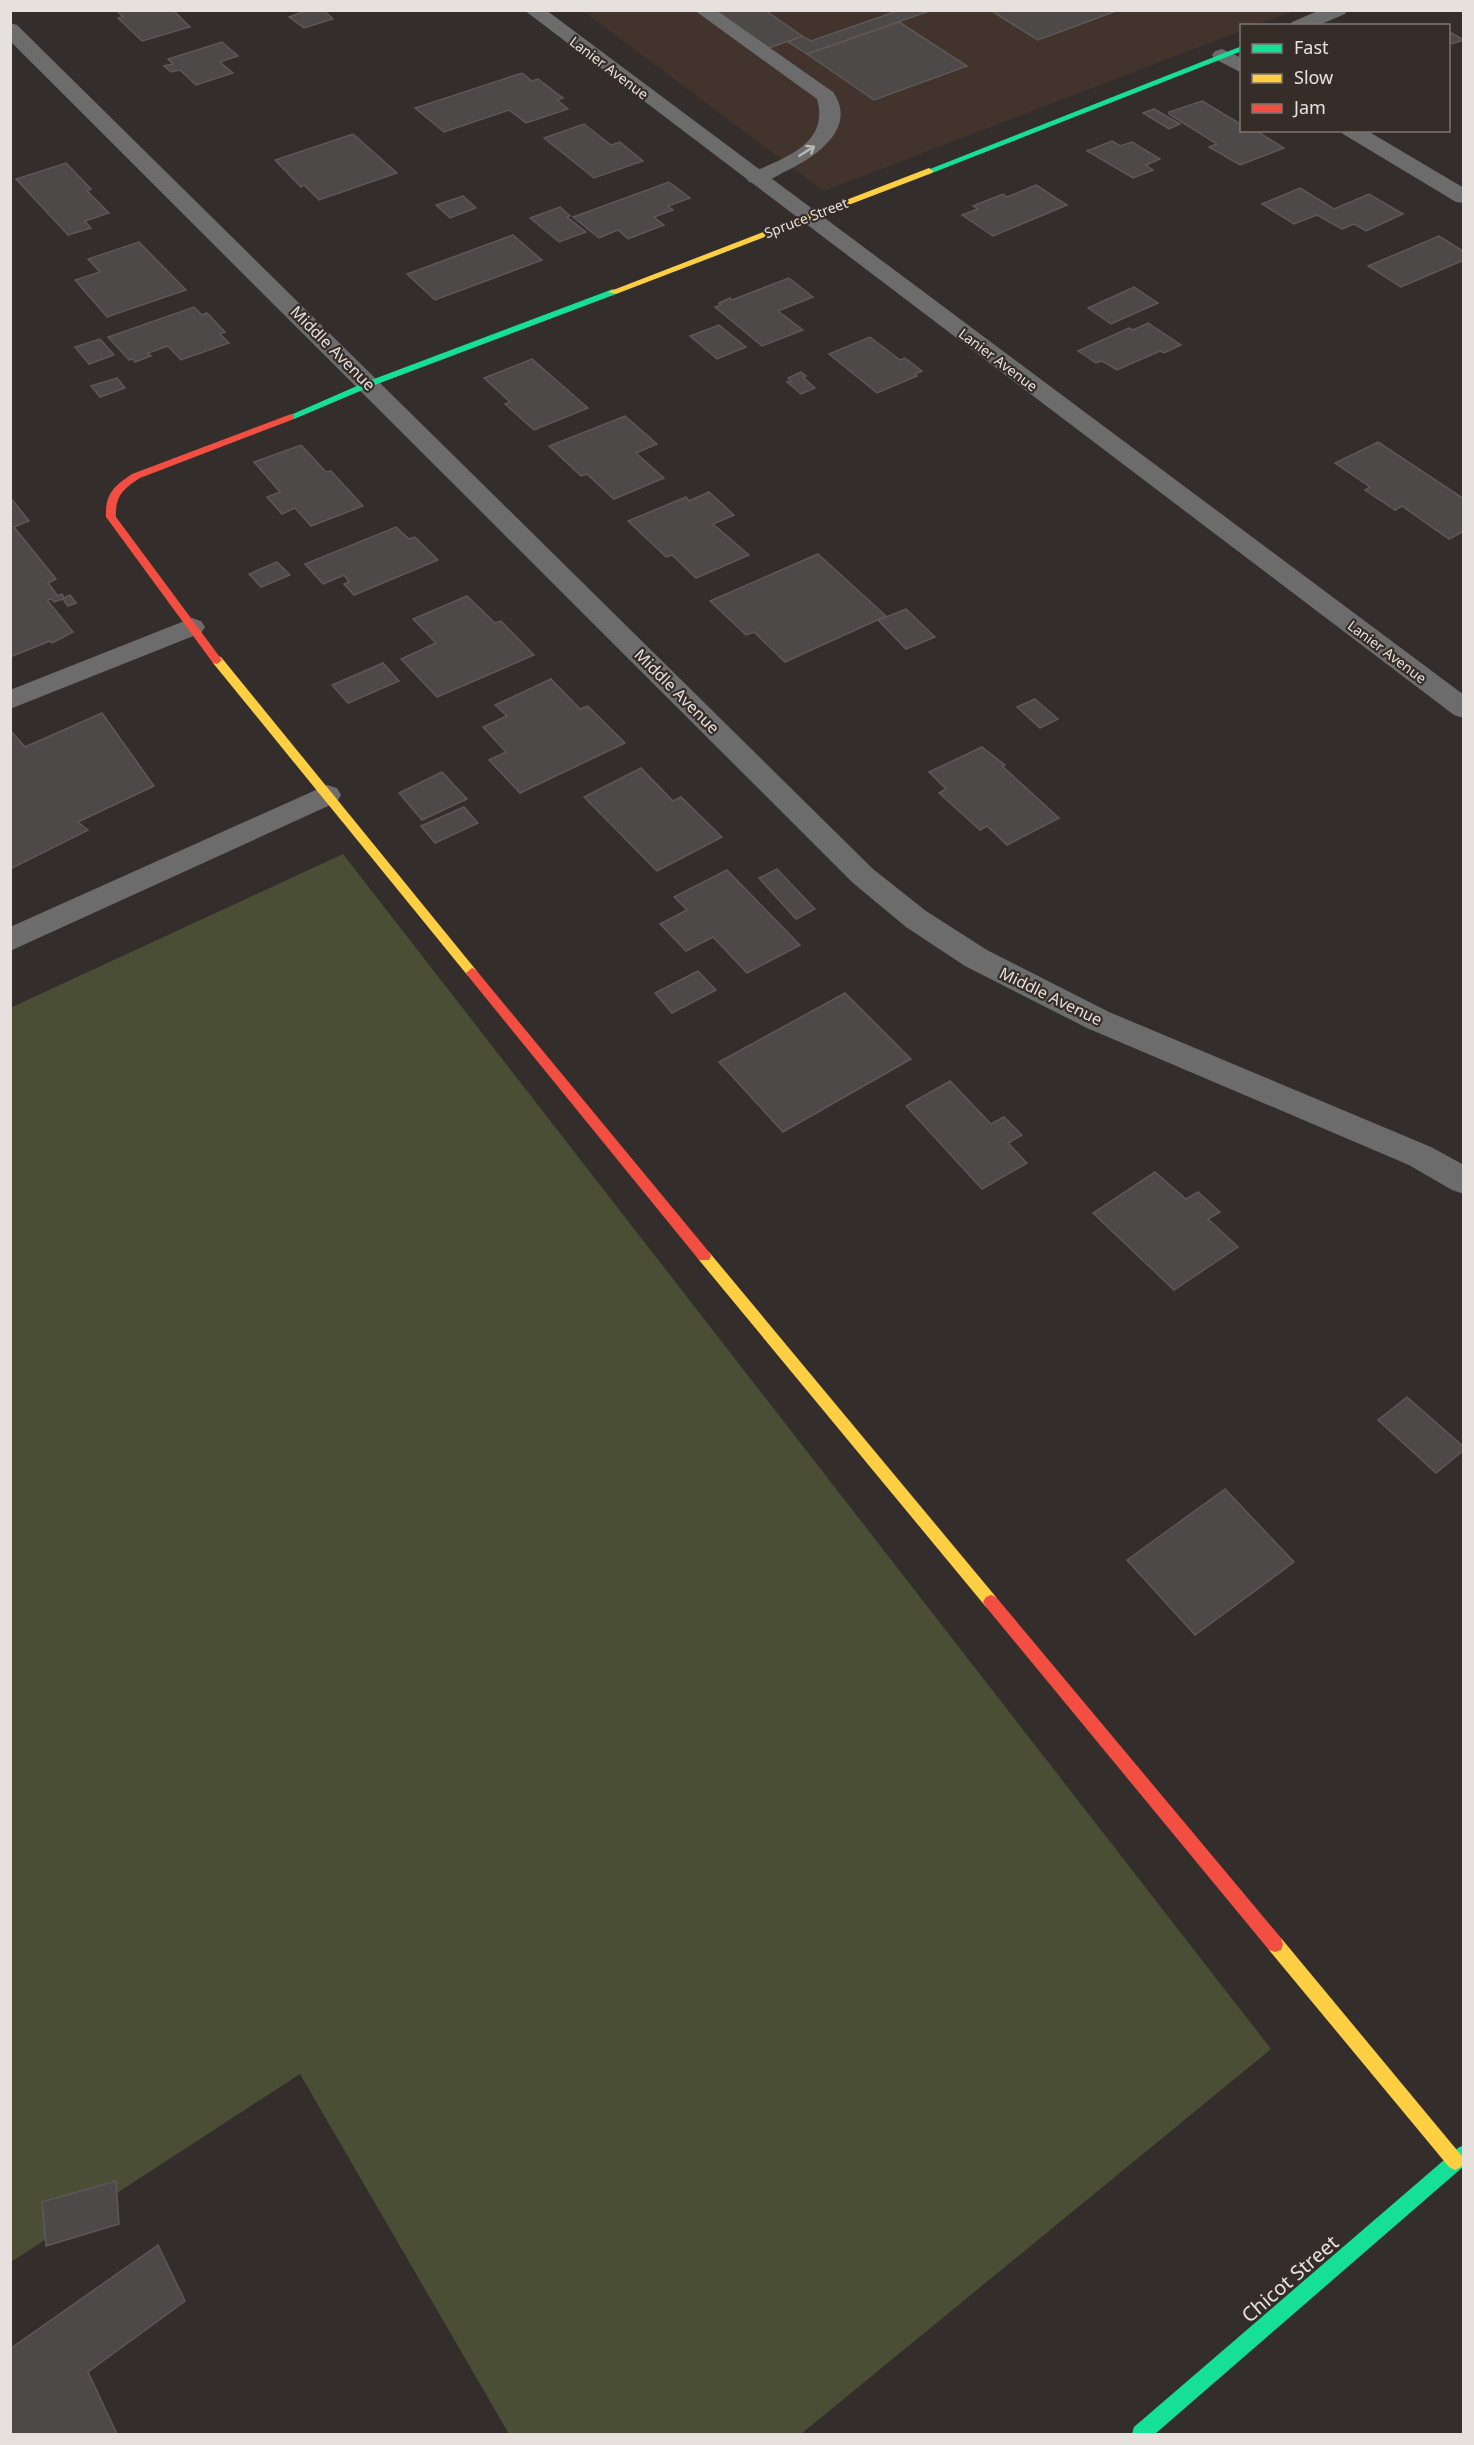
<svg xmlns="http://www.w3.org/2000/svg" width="1474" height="2445" font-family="'Noto Sans',sans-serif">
	<rect width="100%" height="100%" fill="#332e2c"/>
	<polygon fill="#42332d" points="583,11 1296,11 1257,25 1242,26 1241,31 824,191"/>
	<polygon fill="#494e34" points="343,854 1271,2049 801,2434 509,2434 300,2074 11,2262 10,1008"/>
	<g fill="#4d4948" stroke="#5d5856" stroke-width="1.5">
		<polygon points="116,10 173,10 190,27 142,41 118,18 123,17"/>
		<polygon points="308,10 323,10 333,19 304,28 289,17"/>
		<polygon points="714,10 765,10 802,36 769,48"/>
		<polygon points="900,10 932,10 807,54 788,42 802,36 811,41"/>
		<polygon points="990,10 1119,10 1038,40"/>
		<polygon points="899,22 967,66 874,100 807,54"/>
		<polygon points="1448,31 1464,40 1448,45"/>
		<polygon points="222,42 238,56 220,62 233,73 196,85 180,70 171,72 164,66 173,64 168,59"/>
		<polygon points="522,73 532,81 538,79 563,98 557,100 568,109 526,123 509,110 444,132 415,108"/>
		<polygon points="1202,101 1242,125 1242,130 1255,130 1284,148 1240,165 1209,147 1217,144 1169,114 1169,112"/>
		<polygon points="1154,109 1180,124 1169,129 1143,113"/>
		<polygon points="584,124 611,145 620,142 643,161 594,178 544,138"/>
		<polygon points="353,134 397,173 319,200 304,185 301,187 275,160"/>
		<polygon points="1112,141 1120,146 1132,142 1160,159 1146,165 1153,170 1133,178 1087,151"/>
		<polygon points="66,163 91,189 87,191 109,213 85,221 91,228 68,235 16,179"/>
		<polygon points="669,182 690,198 668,206 673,210 654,217 664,225 628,239 618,230 599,238 573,217"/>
		<polygon points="1036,185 1067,205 993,236 962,215 978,209 973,206 1003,194 1007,197"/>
		<polygon points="1300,188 1334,209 1369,194 1403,214 1366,231 1354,224 1342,229 1317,215 1294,224 1262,204"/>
		<polygon points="463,196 476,208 450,218 436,205"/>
		<polygon points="560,207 570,216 567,217 586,232 559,242 530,218"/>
		<polygon points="513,235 542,260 435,300 407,274"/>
		<polygon points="1439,236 1464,252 1464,260 1401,287 1368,266"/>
		<polygon points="139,242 186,290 107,317 75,280 100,272 88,259"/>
		<polygon points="789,278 813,297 778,311 803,330 762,346 715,307 721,305 719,303 730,298 732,300"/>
		<polygon points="1134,287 1158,303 1111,324 1088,308"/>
		<polygon points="194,307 202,315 207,313 225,332 220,334 229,343 181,360 168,346 148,353 151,356 135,362 133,359 129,360 108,337"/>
		<polygon points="1148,323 1181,345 1164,353 1160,351 1117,370 1102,361 1096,363 1078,351 1129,328 1133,330"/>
		<polygon points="719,325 746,347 717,359 690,336"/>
		<polygon points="870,337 900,360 905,358 922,371 915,374 917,376 877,393 829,354"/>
		<polygon points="100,339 114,355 89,364 75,347"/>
		<polygon points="532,359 588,408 534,430 505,404 510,402 484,378"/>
		<polygon points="801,372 806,376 803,377 815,388 801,394 787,382 791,381 788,378"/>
		<polygon points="117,378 125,388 100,397 91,386"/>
		<polygon points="625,416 657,444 636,453 664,478 614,499 587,474 581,476 549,446"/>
		<polygon points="1378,442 1464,499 1464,531 1449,539 1402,506 1395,510 1365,490 1370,487 1335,463"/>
		<polygon points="301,445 326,472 331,471 363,506 311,526 295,508 282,514 267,497 280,492 254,462"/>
		<polygon points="709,492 734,515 713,524 749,555 696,578 672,555 666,557 628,521 686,497 689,501"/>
		<polygon points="10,497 29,521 14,527 56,579 48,583 58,596 62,594 64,598 70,595 76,603 68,606 63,599 54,602 51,599 47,600 73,632 52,643 50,641 10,657"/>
		<polygon points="396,527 409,539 415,537 438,560 354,595 344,584 349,582 344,575 323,584 305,564"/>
		<polygon points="818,554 886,616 785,662 754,632 746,635 710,601"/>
		<polygon points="277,562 290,575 261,587 249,574"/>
		<polygon points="467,596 495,623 501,621 534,655 437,697 401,659 436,643 413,619"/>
		<polygon points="906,609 935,637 906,649 878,620"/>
		<polygon points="383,663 399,681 348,703 332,685"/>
		<polygon points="551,679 580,709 588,706 625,743 520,793 489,760 506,752 483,727 507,716 495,705"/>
		<polygon points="1035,699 1058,719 1040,728 1017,707"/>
		<polygon points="102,713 154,786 78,822 88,830 10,869 10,730 25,747"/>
		<polygon points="982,747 1005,765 1002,766 1059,818 1007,845 987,826 980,830 939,793 946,789 929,772"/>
		<polygon points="641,768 673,801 681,797 722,837 657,871 584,797"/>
		<polygon points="442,772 467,799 422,820 399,793"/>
		<polygon points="464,807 478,823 435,843 421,826"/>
		<polygon points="777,869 815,909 796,919 759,878"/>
		<polygon points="727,870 800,945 747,973 713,937 686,951 660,924 687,910 674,897"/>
		<polygon points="698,971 716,990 672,1013 655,993"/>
		<polygon points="845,993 911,1059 783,1132 719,1062"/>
		<polygon points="950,1081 991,1124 1004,1117 1022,1135 1008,1143 1027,1163 982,1189 906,1106"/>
		<polygon points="1155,1172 1186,1199 1198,1192 1220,1212 1208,1219 1238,1247 1174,1290 1093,1213"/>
		<polygon points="1407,1397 1464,1447 1464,1450 1436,1473 1378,1420"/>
		<polygon points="1225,1489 1294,1562 1195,1635 1127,1560"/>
		<polygon points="116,2181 119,2224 46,2246 42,2202"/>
		<polygon points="158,2245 185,2301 88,2372 117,2434 10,2434 10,2349"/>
	</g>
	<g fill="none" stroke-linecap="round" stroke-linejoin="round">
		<path fill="#6c6c6d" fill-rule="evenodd" d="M694 10H716L833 92C859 129 813 159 784 172 773 178 762 186 749 182L746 178 749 174C783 158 830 145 817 99Z"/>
		<g fill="#6c6c6d" fill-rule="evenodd">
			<polygon points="524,10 546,10 1464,695 1464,718 1454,715"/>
			<polygon points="1320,10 1347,10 1345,14 1317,26 1290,26 1292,22"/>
			<polygon points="10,23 17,25 873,869 926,911 987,950 1109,1012 1431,1147 1464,1165 1464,1194 1452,1190 1409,1165 1087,1028 965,966 906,927 853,883 10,41"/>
			<polygon points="1222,49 1242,58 1242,73 1215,59 1212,55 1215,51"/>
			<polygon points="1340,130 1366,130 1464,188 1464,203 1456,202 1343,134"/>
			<polygon points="192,618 201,621 205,627 201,633 10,709 10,690"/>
			<polygon points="327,785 337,788 341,795 337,802 10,951 10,927"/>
		</g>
		<g fill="#16e098" fill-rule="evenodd">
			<polygon points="1242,46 1242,51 932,173 925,171"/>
			<polygon points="613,289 618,292 616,294 372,386 294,419 286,417 366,382"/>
			<polygon points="1464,2145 1464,2166 1155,2434 1132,2434 1134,2427 1458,2148"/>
		</g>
		<g fill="#ffcf43" fill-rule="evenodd">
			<polygon points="929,168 933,171 932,173 616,294 608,292"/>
			<polygon points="217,656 221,657 476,970 478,973 476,976 468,976 213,663 212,660"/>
			<polygon points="704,1250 709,1252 996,1597 999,1602 996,1607 991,1609 986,1607 699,1260 697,1256 699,1252"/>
			<polygon points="1275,1936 1281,1938 1461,2155 1464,2160 1461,2167 1455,2170 1449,2167 1269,1950 1267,1944 1269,1938"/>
		</g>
		<g fill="#f24e42" fill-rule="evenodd">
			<path d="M291 414 294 415V419L140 478C123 489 115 496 116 517L222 660 217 664 213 663 106 517C105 494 114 486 132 474Z"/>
			<polygon points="472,968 476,970 709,1252 711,1256 709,1260 699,1260 468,976 466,973"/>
			<polygon points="991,1595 996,1597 1281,1938 1283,1944 1281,1950 1275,1952 1269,1950 986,1607 983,1602 986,1597"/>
		</g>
	</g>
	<defs><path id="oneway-shaft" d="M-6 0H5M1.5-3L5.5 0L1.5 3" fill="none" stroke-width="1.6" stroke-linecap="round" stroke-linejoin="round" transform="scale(1.5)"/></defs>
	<use stroke="#bcb8b6" href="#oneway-shaft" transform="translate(807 151) rotate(-32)"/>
	<g text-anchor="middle" stroke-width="4.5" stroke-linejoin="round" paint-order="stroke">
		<g font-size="14" fill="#e7e1de" stroke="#362d29">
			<text transform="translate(609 68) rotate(37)" y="5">Lanier Avenue</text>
			<text transform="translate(806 218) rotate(-21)" y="5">Spruce Street</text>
			<text transform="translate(998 360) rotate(37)" y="5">Lanier Avenue</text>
			<text transform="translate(1387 652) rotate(37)" y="5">Lanier Avenue</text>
		</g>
		<g font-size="16" fill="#e7e1de" stroke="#362d29">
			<text transform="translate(333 348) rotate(45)" y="6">Middle Avenue</text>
			<text transform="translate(677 691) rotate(45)" y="6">Middle Avenue</text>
			<text transform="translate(1051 996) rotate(26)" y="6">Middle Avenue</text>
		</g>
		<g font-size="20" fill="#e7e1de" stroke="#362d29">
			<text transform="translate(1290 2279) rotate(-41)" y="7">Chicot Street</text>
		</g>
	</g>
	<rect width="1474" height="2445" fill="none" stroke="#e7e1de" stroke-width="24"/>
	<rect x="1240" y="24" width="210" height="108" fill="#362d29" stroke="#7d7571" stroke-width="1.5"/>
	<rect x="1252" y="44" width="30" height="9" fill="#16e098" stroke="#7d7571" stroke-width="1.5"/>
	<text x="1294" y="54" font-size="18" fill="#e7e1de">Fast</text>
	<rect x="1252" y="74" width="30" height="9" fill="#ffcf43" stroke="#7d7571" stroke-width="1.5"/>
	<text x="1294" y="84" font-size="18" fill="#e7e1de">Slow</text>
	<rect x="1252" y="104" width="30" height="9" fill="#f24e42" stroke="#7d7571" stroke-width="1.5"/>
	<text x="1294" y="114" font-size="18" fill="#e7e1de">Jam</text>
</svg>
